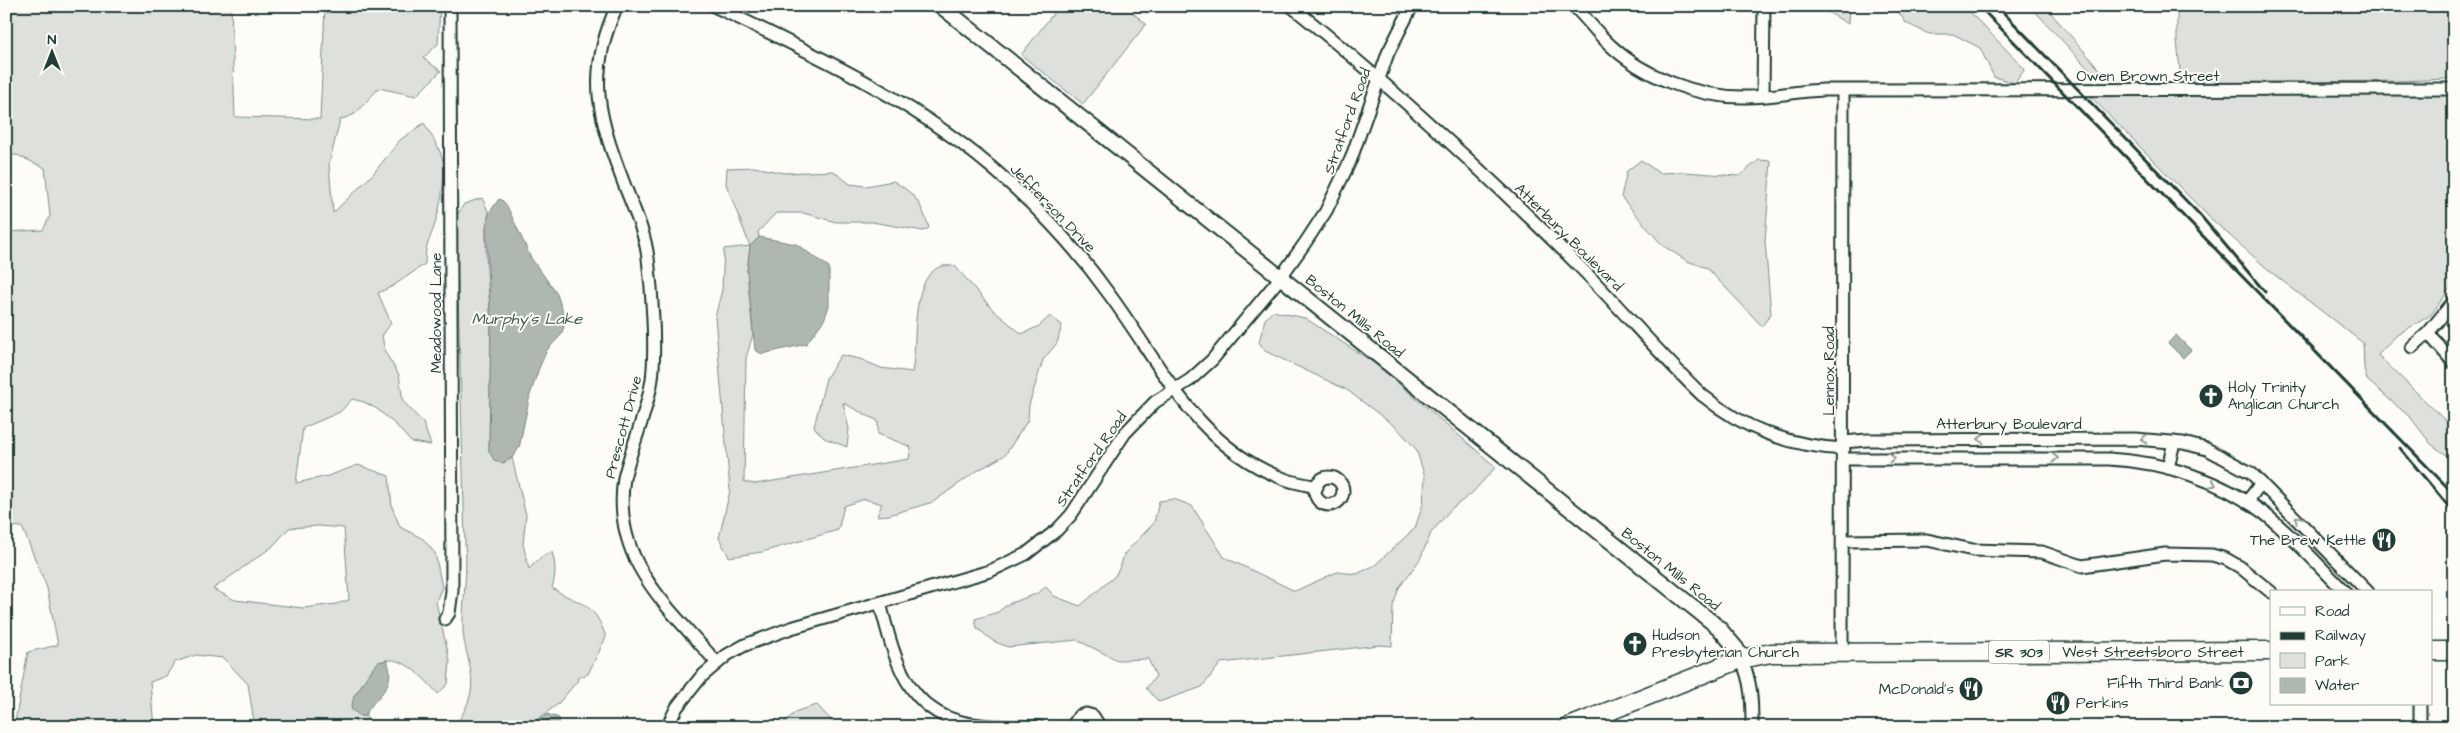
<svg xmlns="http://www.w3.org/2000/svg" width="2460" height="733" font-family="'Architects Daughter',sans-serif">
	<rect width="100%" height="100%" fill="#fdfcf7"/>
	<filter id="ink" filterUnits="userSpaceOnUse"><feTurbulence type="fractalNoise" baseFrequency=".02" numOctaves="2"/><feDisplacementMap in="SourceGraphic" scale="10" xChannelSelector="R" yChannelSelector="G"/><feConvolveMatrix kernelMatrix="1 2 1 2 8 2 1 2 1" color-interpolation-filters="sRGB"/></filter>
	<g filter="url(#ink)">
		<g fill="#dde0db" stroke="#7e8e88" fill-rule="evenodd">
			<path d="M6 6H231L235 117 320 119 325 6H440L438 44 423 58 441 71 416 96 379 88 355 114 340 120 329 164 333 213 373 174 400 140 424 123C430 133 437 144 441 154 448 172 440 209 434 227 428 244 425 246 425 264L393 286 378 293 391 323 382 336 385 352 399 375 403 401 423 423 431 445 411 442 396 425 377 409 364 402 352 399 340 412 303 428 296 483 328 476 358 465 389 476 392 507 400 527 423 539 435 553 442 587 436 602 450 661 448 684 438 694C423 677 393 643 371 670 365 678 361 688 354 696L360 716H365L375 727H261L254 722 248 684 223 658 196 655 175 662 166 676 150 682 154 727H14L28 652 58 645 47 588 22 527 6 526V232L43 230 50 216 45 168 17 155 6 156ZM319 526 344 528 349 600 336 604 303 608 235 600 213 589 272 547 289 528Z"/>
			<polygon points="1059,6 1130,6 1133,13 1146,24 1083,104 1021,55"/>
			<polygon points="1828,6 1849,6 1848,24 1826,11"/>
			<polygon points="1894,6 1964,6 2025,69 2015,83 1994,77 1980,48 1953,34 1929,34 1906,23"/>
			<polygon points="2030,6 2045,6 2102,72 2095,76"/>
			<polygon points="2177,6 2454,6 2454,76 2446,79 2397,81 2184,83 2181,80 2177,41"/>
			<polygon points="2452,93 2453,234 2451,271 2453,284 2431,315 2397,335 2378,355 2454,429 2454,461 2431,444 2411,418 2367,380 2364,368 2363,343 2271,272 2210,218 2088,94 2125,96"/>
			<polygon points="1641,160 1659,173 1684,172 1739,176 1759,160 1771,161 1765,241 1771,314 1762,326 1707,268 1687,261 1662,245 1621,197 1627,171"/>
			<path d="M754 167 784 173 833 171 850 184 866 186 893 181C916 194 921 203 929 228L923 231 872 222H836L803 213H776L758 232 759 237 750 247 747 271 753 334 746 358 744 482 755 484 909 459 911 447 878 434V421L843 403 849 429 847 447 824 438 814 427 826 378 841 355 860 359 881 368 912 372C918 345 909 281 939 267 943 265 950 266 955 266L994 311 1022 334 1039 326 1050 316 1062 325 1057 343 1043 360 1029 405 1028 420 1005 455 977 471 933 502 889 515 877 516 882 504 865 499 844 506 838 530 762 552 729 557 719 538 730 490 715 317 722 290 724 249 750 246 726 184 727 168Z"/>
			<path d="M482 198 489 213 486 227V257L491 323 489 451 503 463 512 458 526 515 523 544 529 569 541 557 552 552C556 566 556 575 552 588 580 606 593 599 606 637L588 674 577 678 578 680 558 704 527 727H454C461 718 467 707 470 696 476 674 464 652 463 631 462 602 468 574 465 545L456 217 464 204Z"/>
			<polygon points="1273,311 1305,318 1377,365 1496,467 1471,494 1451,509 1431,533 1420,559 1399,588 1393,606 1392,646 1380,645 1221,663 1202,687 1159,702 1146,688 1156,676 1148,659 1117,660 1077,640 1008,647 993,641 977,628 975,619 998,612 1008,604 1036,594 1046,587 1054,596 1080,606 1115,576 1121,565 1124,554 1154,523 1159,501 1174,499 1192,506 1224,557 1295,591 1337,572 1357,574 1375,565 1415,528 1423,504 1425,477 1416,449 1397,428 1347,390 1265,351 1259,342 1265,319"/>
			<polygon points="817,705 831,720 833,727 779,727 797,711"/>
		</g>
		<g fill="#aeb8b1" stroke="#75877f">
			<polygon points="499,199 502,200 507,206 531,258 557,294 566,321 561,335 547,350 539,368 530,395 519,448 512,458 503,463 494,460 489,451 491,323 486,227 489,213"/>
			<polygon points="759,237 796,244 829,267 829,306 824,320 806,344 762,354 755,350 747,271 750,246"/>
			<polygon points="2176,335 2191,350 2183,358 2168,343"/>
			<path d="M387 660C398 689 373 697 365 716H360L351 709 354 696 378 662Z"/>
			<polygon points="547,714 559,718 560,727 527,727"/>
		</g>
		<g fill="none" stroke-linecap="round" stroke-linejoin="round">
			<defs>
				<g id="minor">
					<path d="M617 6C584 77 600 121 626 189 635 212 645 233 648 258 652 291 656 347 652 379 647 413 632 445 624 478 611 561 668 606 717 663"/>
					<path d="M714 6C816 55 921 103 1006 180 1044 214 1079 252 1109 294 1161 364 1195 445 1282 478 1293 483 1305 484 1317 487"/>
					<path d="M1291 6C1392 87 1488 175 1579 266 1621 308 1659 354 1702 395 1744 429 1789 446 1844 449"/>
					<path d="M1574 6C1587 19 1597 33 1610 45 1644 77 1697 97 1743 97 1769 98 1796 91 1823 90L2454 89"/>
					<polyline points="1763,95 1764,6"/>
					<polyline points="2428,333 2454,363"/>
					<polyline points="2412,347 2428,333 2454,301"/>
					<polyline points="1844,442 1867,440 2135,439 2183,443 2207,449 2251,473 2368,592"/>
					<path d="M1843 459H2109C2164 462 2221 480 2265 514 2294 537 2319 566 2345 592"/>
					<polyline points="2168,468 2174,442"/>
					<circle cx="1329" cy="491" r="14"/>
					<polyline points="2247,502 2261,483"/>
					<polyline points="1844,541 1927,540 1973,550 2042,552 2082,566 2165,554 2212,555 2226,559 2240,567 2271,592"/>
					<path d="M880 603C893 652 904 709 962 722 986 728 1014 726 1039 727"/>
					<polyline points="445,619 449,613 452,591 450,6"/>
					<polyline points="1842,652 1843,91"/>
					<path d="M1741 659C1752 682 1752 702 1752 727"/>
					<polyline points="2420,704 2420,727"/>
					<polyline points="667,727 677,707 701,677 727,655 745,645 791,628 990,571 1026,554 1057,530 1071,515 1125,433 1155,402 1190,380 1212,360 1280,278 1305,243 1326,211 1351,159 1388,53 1412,6"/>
					<polyline points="1072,727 1079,716 1086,714 1093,716 1100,727"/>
				</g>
				<polyline id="tertiary" points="941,6 1718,627 1736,648 1741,659"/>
				<g id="primary">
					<polyline points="2431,651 2454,651"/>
					<polyline points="1569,727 1741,659 1771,653 2271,651"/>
				</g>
			</defs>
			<use href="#minor" stroke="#1f3d34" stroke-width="15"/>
			<use href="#tertiary" stroke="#1f3d34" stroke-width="18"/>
			<use href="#primary" stroke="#1f3d34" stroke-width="21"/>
			<use href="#minor" stroke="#fdfcf7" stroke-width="11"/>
			<use href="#tertiary" stroke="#fdfcf7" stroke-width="14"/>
			<use href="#primary" stroke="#fdfcf7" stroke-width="18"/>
			<g stroke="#1f3d34" stroke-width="3">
				<polyline points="1979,6 2454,494"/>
				<polyline points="1997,6 2200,215 2265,292"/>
				<polyline points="2400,448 2454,513"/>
			</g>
		</g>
		<defs><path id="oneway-chevron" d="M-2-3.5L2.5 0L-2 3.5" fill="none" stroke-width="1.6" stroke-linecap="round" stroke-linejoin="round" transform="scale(1.25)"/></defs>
		<g stroke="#8e9c96">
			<use href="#oneway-chevron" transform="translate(1981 439) rotate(180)"/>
			<use href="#oneway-chevron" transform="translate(2144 439) rotate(-178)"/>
			<use href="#oneway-chevron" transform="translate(1892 458)"/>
			<use href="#oneway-chevron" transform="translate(2055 458)"/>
			<use href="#oneway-chevron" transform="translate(2213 484) rotate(24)"/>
			<use href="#oneway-chevron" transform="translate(2298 519) rotate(-134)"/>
		</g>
	</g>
	<defs>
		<symbol id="church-disc" viewBox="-11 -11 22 22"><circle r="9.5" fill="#1f3d34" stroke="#fdfcf7"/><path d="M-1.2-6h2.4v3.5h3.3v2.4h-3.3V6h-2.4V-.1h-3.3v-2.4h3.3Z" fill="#fff"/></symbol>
		<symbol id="restaurant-disc" viewBox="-11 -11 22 22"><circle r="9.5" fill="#1f3d34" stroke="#fdfcf7"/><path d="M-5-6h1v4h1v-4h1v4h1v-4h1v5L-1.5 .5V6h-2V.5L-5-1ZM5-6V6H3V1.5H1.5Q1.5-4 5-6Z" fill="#fff"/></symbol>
		<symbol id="bank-disc" viewBox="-11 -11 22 22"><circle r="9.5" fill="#1f3d34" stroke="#fdfcf7"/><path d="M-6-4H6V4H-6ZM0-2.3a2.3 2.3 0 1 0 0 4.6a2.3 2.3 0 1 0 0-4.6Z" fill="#fff"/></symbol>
	</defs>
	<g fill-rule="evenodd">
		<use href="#church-disc" x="2197" y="382" width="28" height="28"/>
		<use href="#restaurant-disc" x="2370" y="526" width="28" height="28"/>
		<use href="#church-disc" x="1621" y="630" width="28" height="28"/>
		<use href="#bank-disc" x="2227" y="669" width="28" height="28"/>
		<use href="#restaurant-disc" x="1957" y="675" width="28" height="28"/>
		<use href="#restaurant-disc" x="2044" y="689" width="28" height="28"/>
	</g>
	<g text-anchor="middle" stroke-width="4" stroke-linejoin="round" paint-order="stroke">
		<rect fill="#fdfcf7" stroke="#62766e" stroke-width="1" x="1989" y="640.5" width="60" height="23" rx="4"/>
		<g font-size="14" font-weight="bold" fill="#1f3d34">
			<text x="2019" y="657">SR 303</text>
		</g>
		<g font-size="15" fill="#1f3d34" stroke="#fdfcf7">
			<text x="2148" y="81">Owen Brown Street</text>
			<text transform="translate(1347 121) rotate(-70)" y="5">Stratford Road</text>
			<text transform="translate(1053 208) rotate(46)" y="5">Jefferson Drive</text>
			<text transform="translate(1569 237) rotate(45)" y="5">Atterbury Boulevard</text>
			<text transform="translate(436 313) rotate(-90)" y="5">Meadowood Lane</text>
			<text transform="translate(1355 316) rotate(39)" y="5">Boston Mills Road</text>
			<text transform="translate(1829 371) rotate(-90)" y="5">Lennox Road</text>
			<text x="2009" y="429">Atterbury Boulevard</text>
			<text transform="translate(623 427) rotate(-75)" y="5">Prescott Drive</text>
			<text transform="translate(1091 459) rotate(-55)" y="5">Stratford Road</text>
			<text transform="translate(1671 569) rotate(39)" y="5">Boston Mills Road</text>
			<text x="2153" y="657">West Streetsboro Street</text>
		</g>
		<g font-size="15" fill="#1f3d34" stroke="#fdfcf7" text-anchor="start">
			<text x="2228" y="392">Holy Trinity<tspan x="2228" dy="17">Anglican Church</tspan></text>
			<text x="2366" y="545" text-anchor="end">The Brew Kettle</text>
			<text x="1652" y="640">Hudson<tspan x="1652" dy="17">Presbyterian Church</tspan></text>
			<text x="2224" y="688" text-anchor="end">Fifth Third Bank</text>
			<text x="1954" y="694" text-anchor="end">McDonald's</text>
			<text x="2076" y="708">Perkins</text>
		</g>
		<g font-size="16" font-style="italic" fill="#435c53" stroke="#fdfcf7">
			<text x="527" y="324">Murphy's Lake</text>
		</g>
	</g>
	<rect width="2460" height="733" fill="none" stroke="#fdfcf7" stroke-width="25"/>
	<rect x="12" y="12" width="2435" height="708" fill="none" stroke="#1f3d34" stroke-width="2" filter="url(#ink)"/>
	<rect x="2270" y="590" width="162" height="115" fill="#fdfcf7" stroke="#a4b0a9"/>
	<rect x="2280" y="607" width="25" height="8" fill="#fdfcf7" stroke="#a4b0a9"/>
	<text x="2315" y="616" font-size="15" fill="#1f3d34">Road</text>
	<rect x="2280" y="632" width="25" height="8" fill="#1f3d34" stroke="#a4b0a9"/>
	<text x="2315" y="640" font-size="15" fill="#1f3d34">Railway</text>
	<rect x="2280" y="653" width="25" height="15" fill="#dde0db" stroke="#a4b0a9"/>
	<text x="2315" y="666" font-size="15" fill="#1f3d34">Park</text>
	<rect x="2280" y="678" width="25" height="15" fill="#aeb8b1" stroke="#a4b0a9"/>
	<text x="2315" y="690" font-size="15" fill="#1f3d34">Water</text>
	<g transform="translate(52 52)" stroke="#fdfcf7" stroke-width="4" paint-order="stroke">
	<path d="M0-4L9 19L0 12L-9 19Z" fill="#1f3d34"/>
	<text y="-8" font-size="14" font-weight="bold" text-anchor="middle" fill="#1f3d34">N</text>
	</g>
</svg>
